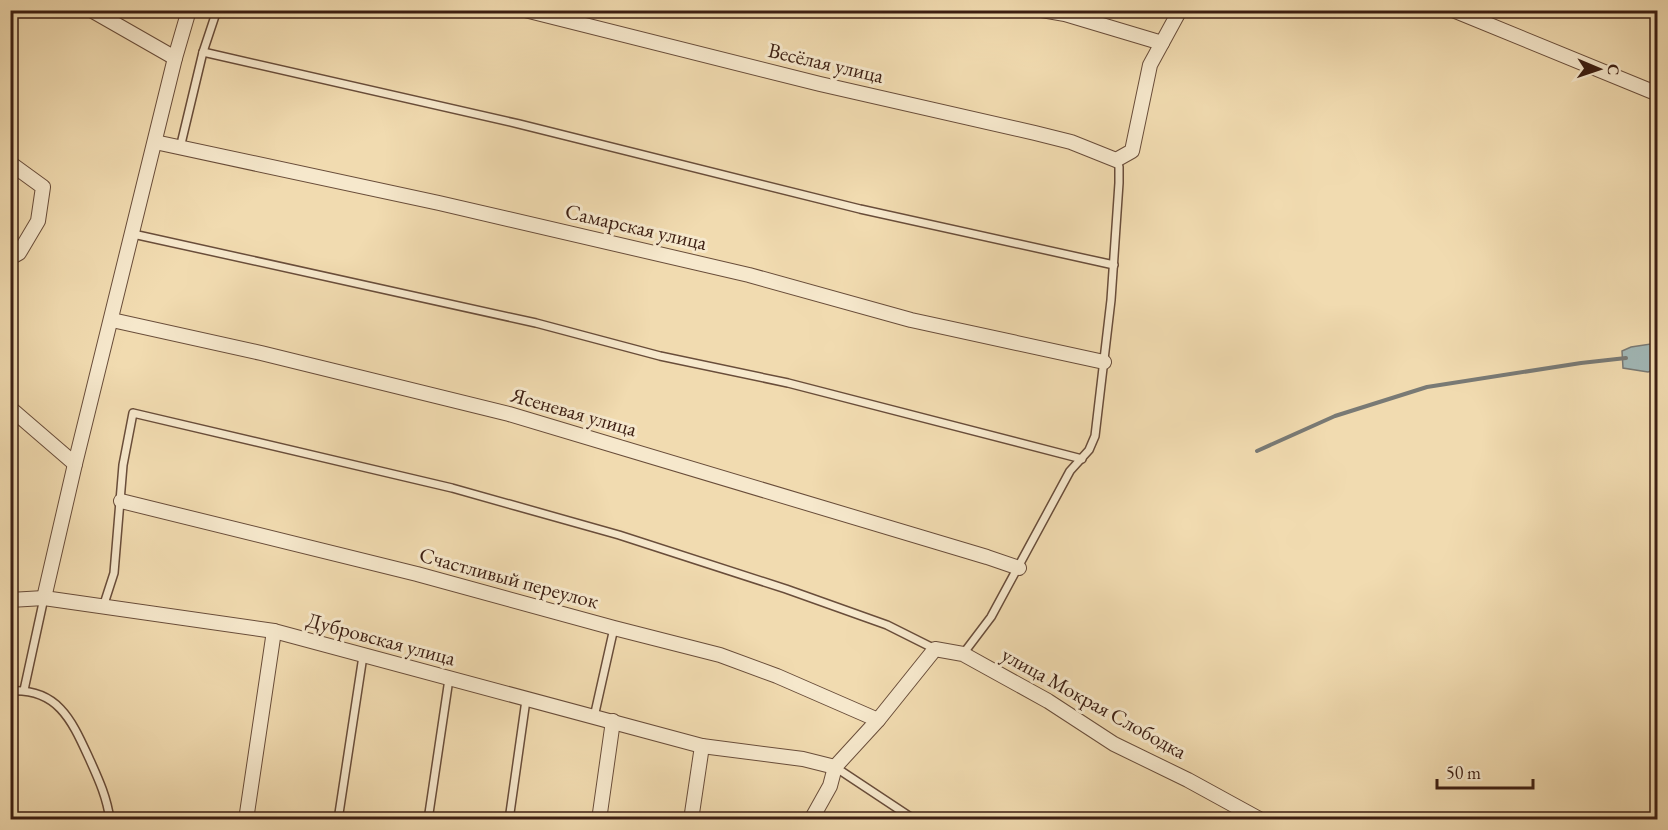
<svg xmlns="http://www.w3.org/2000/svg" width="1668" height="830" font-family="'EB Garamond',serif">
	<rect width="100%" height="100%" fill="#f1dbb0"/>
	<filter id="stains"><feTurbulence type="fractalNoise" baseFrequency=".00333" numOctaves="4"/><feColorMatrix values="0 0 0 0 .2 0 0 0 0 .09 0 0 0 0 .02 0 0 0 .5 -.17"/></filter>
	<radialGradient id="worn" r=".72"><stop offset=".6" stop-color="#630" stop-opacity="0"/><stop offset="1" stop-color="#630" stop-opacity=".3"/></radialGradient>
	<polygon fill="#a1b8b7" stroke="#797a75" stroke-width="1.5" points="1657,343 1657,369 1648,372 1623,368 1622,351 1631,347"/>
	<g fill="none" stroke-linecap="round" stroke-linejoin="round">
		<g stroke="#797a75" stroke-width="4">
			<polyline points="1257,451 1335,416 1427,387 1581,363 1626,358"/>
			<polyline points="1653,685 1658,680"/>
		</g>
		<defs>
			<g id="lane">
				<polyline points="203,52 519,124 860,209 1114,265"/>
				<polyline points="180,148 203,52 217,10"/>
				<polyline points="133,234 536,323 660,356 788,383 1082,459"/>
				<polyline points="103,607 114,573 123,465 133,413 452,488 619,535 786,589 887,625 935,649"/>
				<polyline points="963,654 991,617 1070,471 1089,450 1095,436 1111,300 1119,183 1119,167 1116,160"/>
				<polyline points="24,690 44,598"/>
				<path d="M10 691C58 688 72 721 89 758 98 778 107 797 110 820"/>
				<polyline points="594,717 614,628"/>
				<polyline points="835,767 915,820"/>
				<polyline points="338,820 363,656"/>
				<polyline points="428,820 449,679"/>
				<polyline points="509,820 526,700"/>
			</g>
			<g id="street">
				<polyline points="91,10 175,58"/>
				<polyline points="525,10 820,84 1035,133 1071,142 1116,160 1132,151 1150,65 1180,10"/>
				<polyline points="1042,10 1065,14 1162,43"/>
				<polyline points="1453,10 1658,94"/>
				<polyline points="155,142 439,203 749,275 911,320 1104,362"/>
				<polyline points="10,163 43,187 38,221 19,253 10,258"/>
				<polyline points="112,320 261,353 509,414 987,557 1019,568"/>
				<polyline points="10,408 75,464"/>
				<polyline points="121,501 417,574 614,628 720,655 777,676 878,720"/>
				<polyline points="44,598 75,464 175,58 189,10"/>
				<polyline points="10,600 44,598 274,631 702,746 803,759 835,767"/>
				<polyline points="246,820 274,631"/>
				<polyline points="599,820 613,721"/>
				<polyline points="691,820 702,746"/>
				<polyline points="811,820 830,786 835,767 878,720 935,649 963,654 1048,701 1114,744 1188,780 1261,820"/>
			</g>
		</defs>
		<use href="#lane" stroke="#694d3a" stroke-width="10"/>
		<use href="#street" stroke="#694d3a" stroke-width="16"/>
		<use href="#lane" stroke="#f6e8cc" stroke-width="7"/>
		<use href="#street" stroke="#f6e8cc" stroke-width="14"/>
	</g>
	<g text-anchor="middle" stroke-width="6" stroke-linejoin="round" paint-order="stroke">
		<g font-size="21" fill="#3c1e12" stroke="#f6e8cc">
			<text transform="translate(826 63) rotate(13)" y="7">Весёлая улица</text>
			<text transform="translate(636 227) rotate(13)" y="7">Самарская улица</text>
			<text transform="translate(574 412) rotate(16)" y="7">Ясеневая улица</text>
			<text transform="translate(509 578) rotate(15)" y="7">Счастливый переулок</text>
			<text transform="translate(381 639) rotate(15)" y="7">Дубровская улица</text>
			<text transform="translate(1094 703) rotate(29)" y="7">улица Мокрая Слободка</text>
		</g>
	</g>
	<rect width="1668" height="830" fill="none" stroke="#f1dbb0" stroke-width="36"/>
	<rect x="12" y="12" width="1644" height="806" fill="none" stroke="#3c1e12" stroke-width="3"/>
	<rect x="18" y="18" width="1632" height="794" fill="none" stroke="#3c1e12" stroke-width="1.5"/>
	<g transform="translate(1599 69) rotate(92)" stroke="#f6e8cc" stroke-width="4.5" paint-order="stroke">
	<path d="M0-4.5L10 22L0 15L-10 22Z" fill="#3c1e12"/>
	<text y="-9" font-size="16" font-weight="bold" text-anchor="middle" fill="#3c1e12">С</text>
	</g>
	<path d="M1437 779v9h96v-9" fill="none" stroke="#3c1e12" stroke-width="3"/>
	<text x="1446" y="779" font-size="18" fill="#3c1e12" stroke="#f6e8cc" stroke-width="4.5" paint-order="stroke">50 m</text>
	<rect width="100%" height="100%" filter="url(#stains)"/>
	<rect width="100%" height="100%" fill="url(#worn)"/>
</svg>
